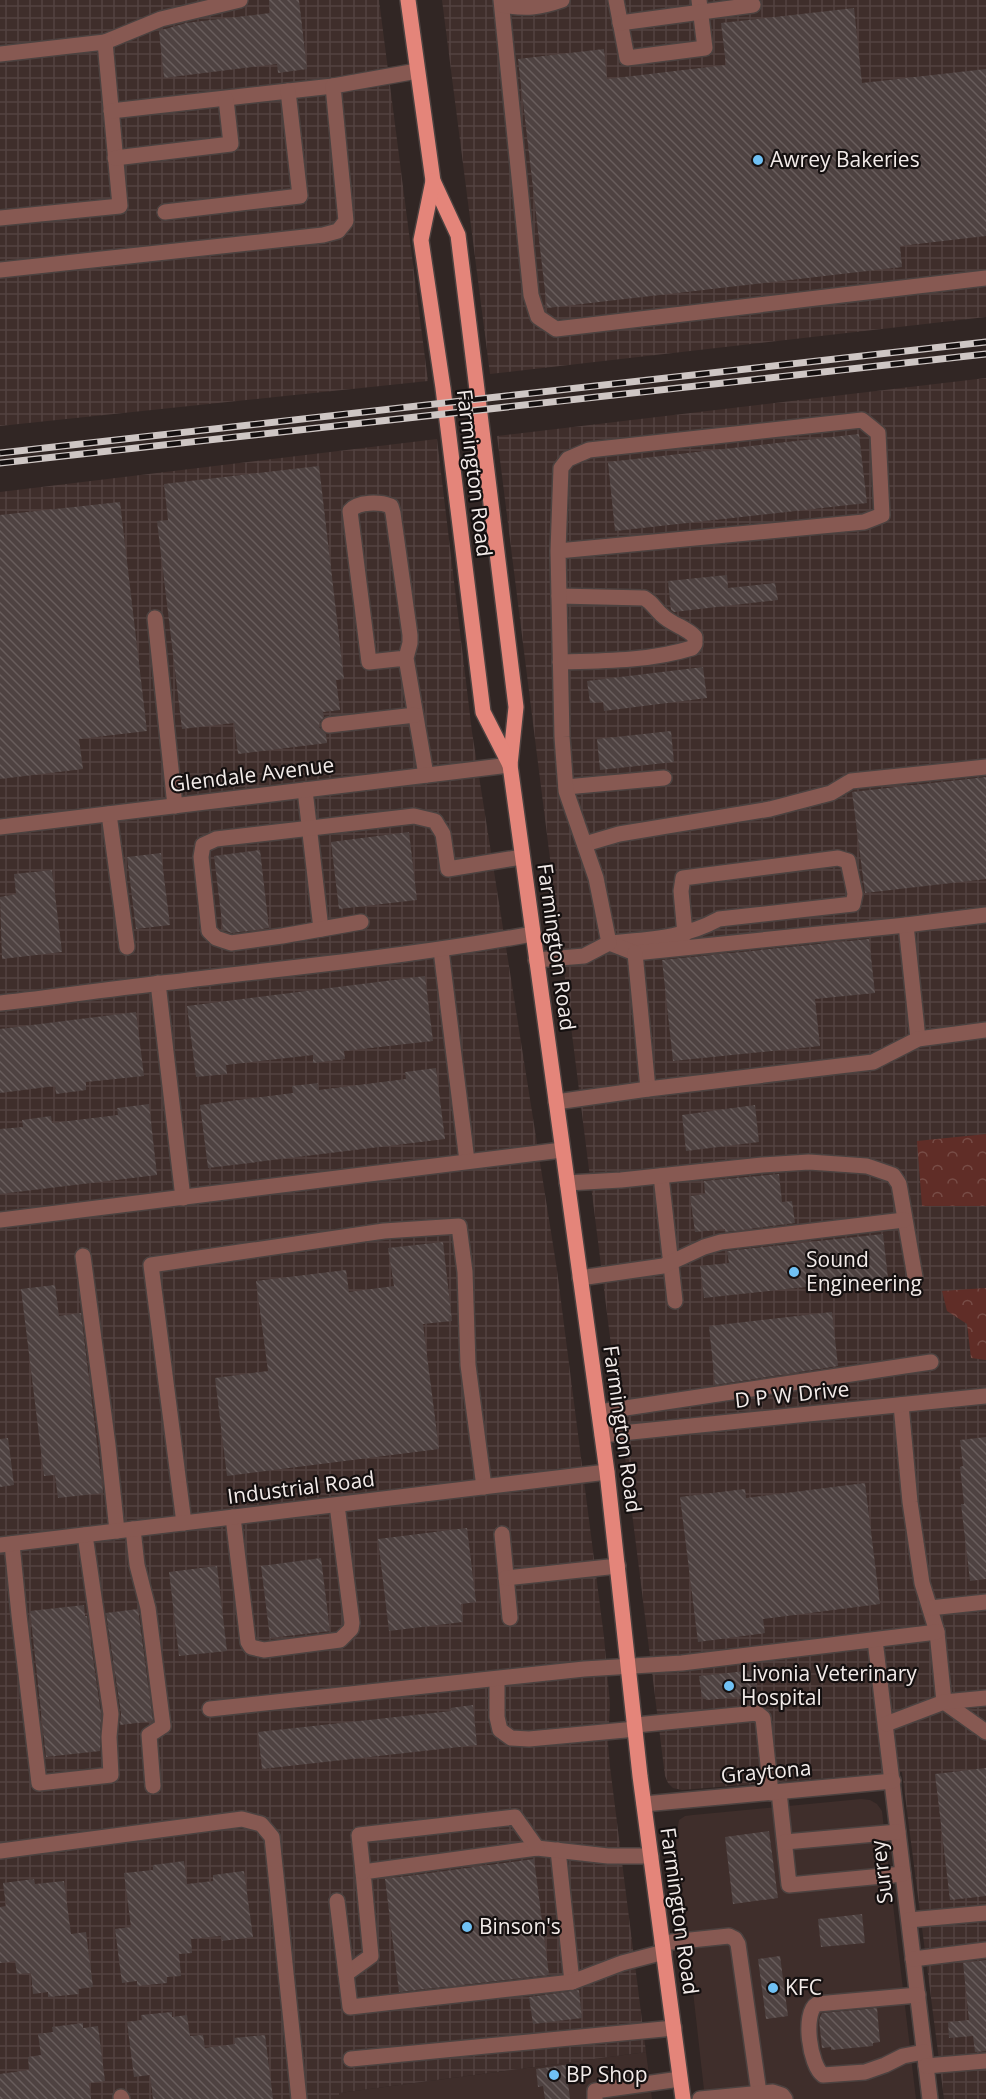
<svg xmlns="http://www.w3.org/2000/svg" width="986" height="2099" font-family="'Open Sans',sans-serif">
	<defs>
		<pattern id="industrial-grid" width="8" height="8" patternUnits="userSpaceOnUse" patternTransform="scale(1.5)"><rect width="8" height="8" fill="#3f2e2b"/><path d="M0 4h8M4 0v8" fill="none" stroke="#524240"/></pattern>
		<pattern id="forest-crowns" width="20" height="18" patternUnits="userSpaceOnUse" patternTransform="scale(1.5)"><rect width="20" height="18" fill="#602d27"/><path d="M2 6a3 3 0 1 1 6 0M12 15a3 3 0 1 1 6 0" fill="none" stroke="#774c46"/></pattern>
		<pattern id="building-back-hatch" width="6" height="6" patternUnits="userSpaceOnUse" patternTransform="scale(1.5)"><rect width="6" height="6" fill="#4e4241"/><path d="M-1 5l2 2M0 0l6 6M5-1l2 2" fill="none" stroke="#685d5c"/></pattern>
	</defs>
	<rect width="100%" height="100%" fill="#312624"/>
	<g fill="#3f2e2b">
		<polygon points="861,1799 870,1800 877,1804 882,1811 883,1820 916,2099 705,2099 676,1839 679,1820 685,1816 693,1815"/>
		<polygon points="646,2052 652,2099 339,2099 339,2093"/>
	</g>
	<g fill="url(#industrial-grid)">
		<polygon points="0,0 379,0 428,381 0,426"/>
		<polygon points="442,0 986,0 986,317 490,374"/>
		<polygon points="986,378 986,2099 944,2099 902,1772 682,1790 673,1788 668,1783 665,1776 497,436"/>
		<polygon points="437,439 472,732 557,1270 604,1637 610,1704 608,1743 610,1767 646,2052 339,2093 339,2099 0,2099 0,492"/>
	</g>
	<g fill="url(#forest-crowns)">
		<polygon points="986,1134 986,1206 922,1206 917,1141"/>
		<polygon points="986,1288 986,1360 971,1358 967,1324 947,1311 942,1291"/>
	</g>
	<g fill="url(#building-back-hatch)">
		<polygon points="269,0 299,0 307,69 278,73 277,64 164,78 159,31 186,23 270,13"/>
		<polygon points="854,8 862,83 986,69 986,236 900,246 902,267 547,308 518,59 604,49 607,79 726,65 721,23"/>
		<polygon points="859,434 867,503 615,531 608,462"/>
		<polygon points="319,466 344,679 336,680 340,710 323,712 324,717 320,722 319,727 326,734 327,743 238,754 234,723 182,729 157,521 168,520 164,484"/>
		<polygon points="120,502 147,731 79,739 83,769 0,779 0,515"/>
		<polygon points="727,575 728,588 775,583 778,600 674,612 671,610 668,581"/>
		<polygon points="703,667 707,698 604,711 603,702 590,703 587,681"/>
		<polygon points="671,731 674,762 600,770 597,739"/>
		<polygon points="986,777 986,879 865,893 852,792"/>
		<polygon points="409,832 417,900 339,909 331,842"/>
		<polygon points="260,850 269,928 232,933 223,930 214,856"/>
		<polygon points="161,853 170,925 136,929 127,857"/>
		<polygon points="52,870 62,952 2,959 0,897 16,894 14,874"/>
		<polygon points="869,939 875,993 815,999 820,1046 673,1061 662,960"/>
		<polygon points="425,976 433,1041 344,1051 345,1059 313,1063 313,1055 226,1065 227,1074 196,1077 187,1006"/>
		<polygon points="136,1012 144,1076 86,1082 86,1090 56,1094 55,1086 0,1093 0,1029"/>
		<polygon points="436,1068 445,1139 208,1168 200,1105 293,1093 292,1086 318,1083 319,1090 406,1079 405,1072"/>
		<polygon points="149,1104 157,1175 0,1194 0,1129 23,1127 22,1120 51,1116 52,1123 118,1115 117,1108"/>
		<polygon points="755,1105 759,1142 686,1151 682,1115"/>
		<polygon points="779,1174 782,1202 792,1201 795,1223 725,1232 725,1229 695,1232 690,1196 705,1194 704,1181"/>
		<polygon points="883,1234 888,1278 704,1298 700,1266 729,1263 727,1251"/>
		<polygon points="443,1242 452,1321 423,1324 439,1449 227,1476 215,1378 268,1371 256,1281 346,1270 349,1292 394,1286 388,1248"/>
		<polygon points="55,1285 59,1316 81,1313 103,1493 58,1498 55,1475 44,1476 21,1289"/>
		<polygon points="832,1312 838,1366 715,1385 709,1326"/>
		<polygon points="986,1437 986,1579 970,1581 961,1504 964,1504 960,1467 963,1466 960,1440"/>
		<polygon points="8,1438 14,1485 0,1487 0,1439"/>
		<polygon points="865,1483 880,1604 763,1619 765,1633 698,1642 680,1497 745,1489 746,1498"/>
		<polygon points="467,1528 476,1602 461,1604 463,1622 389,1631 378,1539"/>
		<polygon points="321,1558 330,1631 270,1638 261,1566"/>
		<polygon points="217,1566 227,1651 179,1656 169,1572"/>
		<polygon points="84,1605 85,1616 87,1616 101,1714 100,1751 46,1757 30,1611"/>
		<polygon points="138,1609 153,1721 120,1725 121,1713 106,1613"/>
		<polygon points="756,1670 757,1695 707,1700 702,1697 699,1676"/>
		<polygon points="473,1705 477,1745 262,1769 258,1732 451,1711 450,1708"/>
		<polygon points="986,1768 986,1896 950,1900 935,1774"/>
		<polygon points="769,1831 778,1898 733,1904 725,1837"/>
		<polygon points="534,1859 549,1975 399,1992 385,1879"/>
		<polygon points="184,1861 187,1884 213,1881 213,1875 244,1871 253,1937 222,1941 221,1936 191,1939 192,1953 179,1954 181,1976 167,1977 167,1983 137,1986 137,1981 122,1983 115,1929 131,1927 124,1873 153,1870 153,1865"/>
		<polygon points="34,1879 35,1884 64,1881 71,1934 86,1932 93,1987 78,1989 79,1994 48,1997 48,1992 33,1994 31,1973 17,1974 15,1961 0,1963 0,1907 6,1906 3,1883"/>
		<polygon points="862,1914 865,1943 821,1947 818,1919"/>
		<polygon points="780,1956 788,2016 766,2019 758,1959"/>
		<polygon points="986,1960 986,2051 975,2052 973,2036 949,2038 948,2022 969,2020 963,1963"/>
		<polygon points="579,1990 582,2018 533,2024 529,1997"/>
		<polygon points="877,2008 880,2042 873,2043 873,2046 831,2050 831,2047 822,2048 819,2020 822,2013"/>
		<polygon points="172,2012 172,2017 187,2015 190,2036 203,2035 205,2048 235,2044 234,2038 265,2035 273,2099 153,2099 150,2075 134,2077 127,2022 142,2020 141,2015"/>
		<polygon points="83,2023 83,2028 98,2026 105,2081 89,2083 91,2099 0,2099 0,2074 29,2070 28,2057 41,2055 38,2034 53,2032 52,2027"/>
		<polygon points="571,2064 573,2082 568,2083 570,2099 545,2099 543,2086 538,2087 536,2069"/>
	</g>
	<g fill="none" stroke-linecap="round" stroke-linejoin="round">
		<defs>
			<g id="minor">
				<polyline points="501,0 531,295 538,317 556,329 986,278"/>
				<polyline points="616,0 627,58 705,48 699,0"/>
				<path d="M502 5C526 9 539 8 562 0"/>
				<polyline points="620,23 753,5"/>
				<polyline points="105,42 161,19 240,0"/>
				<polyline points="0,54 105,42 120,206 0,218"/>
				<polyline points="111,111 333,86"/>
				<polyline points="115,158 231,144 226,99"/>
				<polyline points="165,212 300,196 288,91"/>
				<polyline points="0,270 323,235 338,231 346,221 333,86 417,71"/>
				<path d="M559 596 644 598C652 602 655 609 662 615 672 625 686 627 695 637V644L692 648C650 661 604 661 560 662"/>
				<polyline points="155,618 175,806"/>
				<path d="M406 658 410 643V635L393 513 391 506C380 502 358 501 350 511L369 662 406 658 426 775"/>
				<polyline points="329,725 415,715"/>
				<polyline points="566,787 664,778"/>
				<polyline points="305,790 321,929"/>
				<polyline points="109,814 127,947"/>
				<polyline points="0,827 510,765"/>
				<polyline points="585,844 619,834 770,809 831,793 851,781 986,767"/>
				<polyline points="361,922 282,936 231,943 216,938 209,931 201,857 203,845 216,839 414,816 435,821 443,834 448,869 522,857"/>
				<polyline points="906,925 918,1039"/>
				<path d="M609 943C649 939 682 939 719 919L853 904 855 894 848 861 838 858 683 878 681 891 685 934"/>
				<polyline points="612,944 635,953 906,925 986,915"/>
				<polyline points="441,950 467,1161"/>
				<polyline points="635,953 648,1089"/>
				<polyline points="536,960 584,956 609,943 596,878 566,791 562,737 558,551 561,468 568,459 589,450 862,420 878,433 882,515 864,522 558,551"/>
				<polyline points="158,983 183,1198"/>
				<path d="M0 1003C57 997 114 988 172 982 292 967 413 956 532 934"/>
				<polyline points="556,1102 648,1089 873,1062 918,1039 986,1030"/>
				<polyline points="661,1176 675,1301"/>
				<polyline points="567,1183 621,1180 762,1165 809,1162 867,1166 893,1175 899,1184 915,1277"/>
				<polyline points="0,1220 562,1150"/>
				<polyline points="83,1256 108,1445 117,1531"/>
				<polyline points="580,1278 663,1266 704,1247 721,1242 904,1220"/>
				<polyline points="901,1405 910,1502 922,1583 937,1632 944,1702 986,1732"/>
				<polyline points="599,1412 931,1362"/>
				<polyline points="602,1435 986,1396"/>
				<polyline points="233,1517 248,1642 251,1647 264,1650 340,1640 351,1629 352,1623 337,1505"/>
				<polyline points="184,1523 151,1265 384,1231 459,1226 465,1272 468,1365 484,1487"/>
				<polyline points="133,1529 137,1565 148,1608 163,1726 149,1735 153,1786"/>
				<polyline points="502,1534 510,1618"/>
				<polyline points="12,1544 19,1615 39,1783 111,1775 109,1737 111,1714 85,1535"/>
				<polyline points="0,1545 607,1472"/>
				<polyline points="506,1578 618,1566"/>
				<polyline points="930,1608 986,1602"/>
				<polyline points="875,1640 930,2099"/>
				<polyline points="497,1679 497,1717 500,1730 511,1738 529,1739 636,1729"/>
				<polyline points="210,1709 584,1669 682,1663 937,1632"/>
				<polyline points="886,1724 944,1702 986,1698"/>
				<polyline points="636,1725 757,1713 763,1718 771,1793"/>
				<polyline points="779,1792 789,1885 903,1874"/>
				<polyline points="644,1804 893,1781"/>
				<polyline points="785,1842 898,1832"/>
				<polyline points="558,1850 572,1982"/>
				<polyline points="0,1851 242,1819 261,1824 272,1837 299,2099"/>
				<polyline points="651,1856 608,1856 537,1848 363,1872 371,1956 346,1974 350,2007 572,1982 622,1963 664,1952"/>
				<polyline points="363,1872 359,1835 515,1817 537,1848"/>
				<polyline points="337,1901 346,1974"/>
				<polyline points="909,1920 986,1913"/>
				<polyline points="662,1943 729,1936 735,1939 738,1944 759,2093"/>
				<polyline points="913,1959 986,1950"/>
				<path d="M918 1995 817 2004C802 2013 810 2066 823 2075L865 2072 885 2065 903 2056 924 2052"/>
				<polyline points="351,2059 674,2028"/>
				<polyline points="926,2066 986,2061"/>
				<polyline points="121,2097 122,2099"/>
				<polyline points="595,2099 595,2091 680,2079"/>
				<polyline points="700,2099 773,2092 782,2095 785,2099"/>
			</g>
			<g id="major">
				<polyline points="408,0 433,181 458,235 516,707 510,765 607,1472 640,1776 683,2099"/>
				<polyline points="433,181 421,240 443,388 483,712 510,765"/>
			</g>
		</defs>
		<use href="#minor" stroke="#4c4240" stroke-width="18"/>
		<use href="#major" stroke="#4c4240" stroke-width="18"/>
		<use href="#minor" stroke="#875952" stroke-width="15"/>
		<use href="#major" stroke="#e4857a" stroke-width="15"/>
		<defs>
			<g id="rail">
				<polyline points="0,453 986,342"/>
				<polyline points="0,463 986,354"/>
			</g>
		</defs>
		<use href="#rail" stroke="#cec6c4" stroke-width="7"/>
		<use href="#rail" stroke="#151010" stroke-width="4.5" stroke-dasharray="14" stroke-linecap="butt"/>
	</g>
	<g fill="#70c1f4" stroke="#151010" stroke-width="2">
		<circle cx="758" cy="160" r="6"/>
		<circle cx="794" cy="1272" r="6"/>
		<circle cx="729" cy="1686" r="6"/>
		<circle cx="467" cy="1927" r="6"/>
		<circle cx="773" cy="1988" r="6"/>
		<circle cx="554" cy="2075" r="6"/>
	</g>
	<g text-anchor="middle" stroke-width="4.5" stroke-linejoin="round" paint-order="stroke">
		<g font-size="21" fill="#f2ebe9" stroke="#151010" text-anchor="start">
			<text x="770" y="167">Awrey Bakeries</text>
			<text x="806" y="1267">Sound<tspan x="806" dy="24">Engineering</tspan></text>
			<text x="741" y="1681">Livonia Veterinary<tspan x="741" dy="24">Hospital</tspan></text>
			<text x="479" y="1934">Binson's</text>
			<text x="785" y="1995">KFC</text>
			<text x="566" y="2082">BP Shop</text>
		</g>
		<g font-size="21" fill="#f2ebe9" stroke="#151010">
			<text transform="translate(474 473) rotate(83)" y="7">Farmington Road</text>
			<text transform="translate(252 775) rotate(-7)" y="7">Glendale Avenue</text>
			<text transform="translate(556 947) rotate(82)" y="7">Farmington Road</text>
			<text transform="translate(792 1395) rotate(-6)" y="7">D P W Drive</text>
			<text transform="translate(622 1429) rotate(82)" y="7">Farmington Road</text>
			<text transform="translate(301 1488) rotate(-7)" y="7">Industrial Road</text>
			<text transform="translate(766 1772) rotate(-5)" y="7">Graytona</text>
			<text transform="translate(882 1872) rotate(-97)" y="7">Surrey</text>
			<text transform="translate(679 1911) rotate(82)" y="7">Farmington Road</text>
		</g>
	</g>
</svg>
